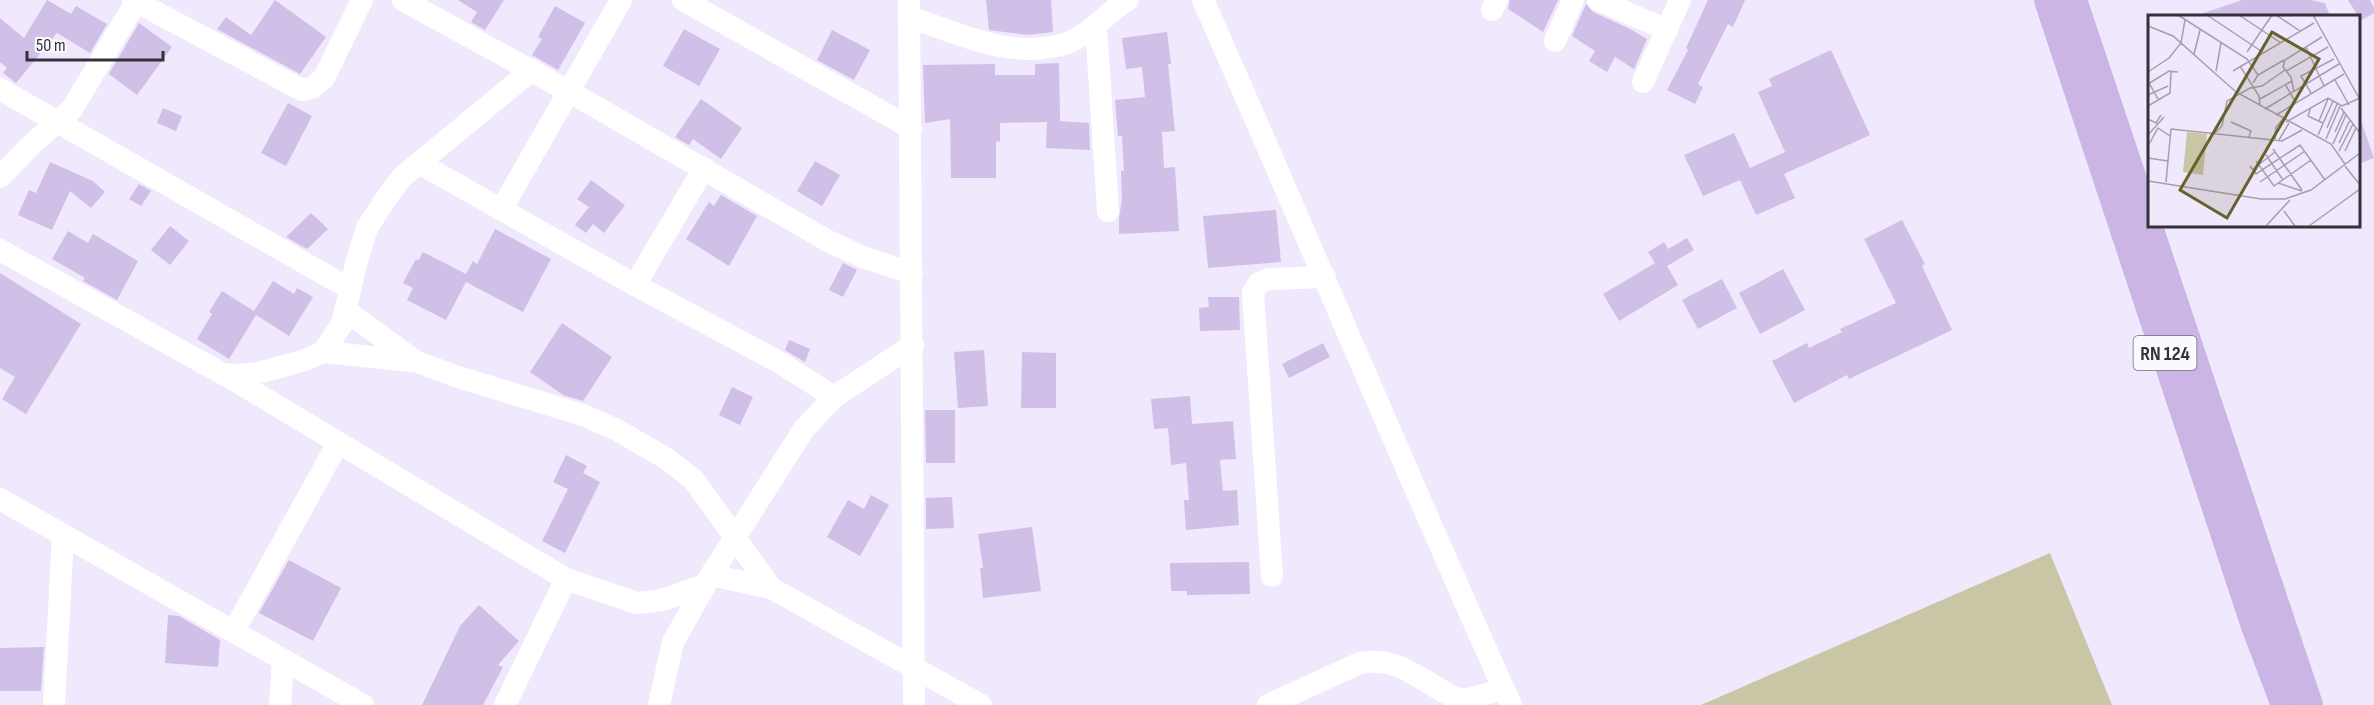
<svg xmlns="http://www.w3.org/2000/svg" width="2374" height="705" font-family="'Sofia Sans Condensed',sans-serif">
	<rect width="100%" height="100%" fill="#f0e8fd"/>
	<polygon fill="#c9c6a5" points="2050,553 2112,705 1701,705"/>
	<g fill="#d0bfe6">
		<polygon points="47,0 71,14 76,6 107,24 90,53 57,33 16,83 3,73 7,68 0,62 0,18 24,38"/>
		<polygon points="275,0 326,37 300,74 217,29 226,17 251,35"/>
		<polygon points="458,0 504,0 485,30 471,22 477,12"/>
		<polygon points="986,0 1051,0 1053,32 1027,35 989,30"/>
		<polygon points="1510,0 1558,0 1543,32 1508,9"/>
		<polygon points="1708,0 1745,0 1733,27 1728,24 1698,84 1703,87 1695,104 1667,90 1688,50 1686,48"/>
		<polygon points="2242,0 2310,0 2325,3 2330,16 2201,16 2201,14"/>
		<polygon points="2348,0 2370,0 2374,8 2374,13 2358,22 2358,16"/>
		<polygon points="1586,4 1593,12 1630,29 1647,39 1634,69 1615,57 1607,72 1589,61 1595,51 1572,36"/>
		<polygon points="555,6 585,23 558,70 532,55 542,39 538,37"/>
		<polygon points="139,23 172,47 137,95 109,74"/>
		<polygon points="684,29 720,49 699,86 663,66"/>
		<polygon points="832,30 870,50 854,80 817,60"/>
		<polygon points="1167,32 1171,64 1168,64 1175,131 1162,132 1164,168 1175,167 1179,231 1119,234 1119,219 1122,198 1121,171 1124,171 1122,136 1118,136 1115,100 1145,97 1142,67 1126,69 1122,38"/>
		<polygon points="1831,50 1870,135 1784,174 1795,198 1756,215 1740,180 1703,196 1684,155 1734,133 1750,168 1785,152 1758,92 1772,86 1769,79"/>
		<polygon points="1059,63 1060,121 1089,123 1090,150 1046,148 1047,122 1000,123 1000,142 996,141 996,178 951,178 950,119 925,123 923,65 995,64 995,75 1035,75 1035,64"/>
		<polygon points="701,99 742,128 721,159 693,139 689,145 675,137"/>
		<polygon points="288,103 312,116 286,166 261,153"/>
		<polygon points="163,108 182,116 176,131 157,123"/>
		<polygon points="2358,118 2360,118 2374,158 2358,164"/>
		<polygon points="815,161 840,175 822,206 797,191"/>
		<polygon points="50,162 93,181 105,192 91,208 70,191 52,230 18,215 29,190 36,193"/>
		<polygon points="591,180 625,205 604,233 593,224 586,233 575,225 589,207 577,199"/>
		<polygon points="139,184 151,191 141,206 129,199"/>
		<polygon points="721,195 757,216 729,266 686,239 709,202 714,206"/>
		<polygon points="1276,210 1281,262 1208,268 1203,216"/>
		<polygon points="311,213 328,229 307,249 286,237"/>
		<polygon points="1902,220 1925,264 1922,266 1952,330 1849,379 1847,375 1794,403 1772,361 1807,343 1809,348 1842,332 1840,329 1896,303 1864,239"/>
		<polygon points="170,226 189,241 170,265 151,250"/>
		<polygon points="495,229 551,259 523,312 466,282 446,320 407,300 413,288 403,283 416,259 418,261 423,252 466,274 473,261 477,264"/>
		<polygon points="68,231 88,243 93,234 138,261 117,300 83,281 85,278 52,259"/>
		<polygon points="1687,238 1694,250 1667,266 1678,285 1619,321 1603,294 1655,263 1648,252 1664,242 1668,249"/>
		<polygon points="843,263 857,270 843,297 829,290"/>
		<polygon points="1783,269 1805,310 1760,334 1739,293"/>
		<polygon points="0,273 81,324 26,414 2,399 15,377 0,368"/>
		<polygon points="1722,279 1737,308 1698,329 1682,300"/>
		<polygon points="273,281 294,294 297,288 313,297 289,336 256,315 229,359 197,339 212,314 209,312 222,291 254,311"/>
		<polygon points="1208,297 1239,297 1240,330 1200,331 1199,308 1209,307"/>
		<polygon points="562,323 612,357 583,401 563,395 530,372"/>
		<polygon points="789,340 810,349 805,362 785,350"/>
		<polygon points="1323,343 1330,357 1289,378 1282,364"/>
		<polygon points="984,350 988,406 958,408 954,352"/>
		<polygon points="1022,352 1056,353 1056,408 1021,408"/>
		<polygon points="732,387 753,397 740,425 719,415"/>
		<polygon points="1190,396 1192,424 1233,421 1236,459 1220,460 1223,491 1237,490 1239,525 1186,530 1184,500 1189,500 1186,463 1171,465 1168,428 1154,429 1151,399"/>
		<polygon points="925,410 955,410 955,463 926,463"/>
		<polygon points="566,455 587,466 583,473 600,482 565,553 542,541 568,489 553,482"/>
		<polygon points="871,495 889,505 860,556 827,537 848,500 864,509"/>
		<polygon points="952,497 954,528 926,529 926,498"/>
		<polygon points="1032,527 1041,591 983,598 980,568 983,568 978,534"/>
		<polygon points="289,560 341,588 313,641 259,613"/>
		<polygon points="1249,562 1250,594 1187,595 1187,591 1171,591 1170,563"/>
		<polygon points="479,605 519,641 498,665 503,667 483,705 422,705 460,626"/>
		<polygon points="168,615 179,616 220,640 218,667 165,663"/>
		<polygon points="44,647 41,691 0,691 0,648"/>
	</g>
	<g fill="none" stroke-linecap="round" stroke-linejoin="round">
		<g stroke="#fff" stroke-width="22">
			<polyline points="133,0 302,90 312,88 324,78 362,0"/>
			<polyline points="403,0 570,92 828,241 865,258 912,273"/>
			<polyline points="683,0 911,128"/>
			<polyline points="909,0 914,705"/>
			<path d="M1203 0C1307 234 1405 471 1511 705"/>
			<polyline points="1598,0 1667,30"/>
			<polyline points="1492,10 1497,0"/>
			<path d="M910 17C959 34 1014 61 1067 43 1092 34 1106 12 1128 0"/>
			<polyline points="1096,26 1108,211"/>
			<polyline points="1555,41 1573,0"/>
			<polyline points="1643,82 1680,0"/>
			<polyline points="0,89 350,289"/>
			<polyline points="419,163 635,285 779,362 834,397"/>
			<polyline points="0,177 30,146 72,109 137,0"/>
			<polyline points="501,210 621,0"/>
			<polyline points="0,250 223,374 236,375 258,373 302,361 323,352 342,324 356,264 367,228 387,197 402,177 532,70"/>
			<polyline points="635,285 704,168"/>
			<polyline points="345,310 415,361 458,377 583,415 617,430 667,459 694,480 771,588 981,705"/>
			<polyline points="323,352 411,361"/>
			<polyline points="224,374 566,579 637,603 662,600 705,585"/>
			<polyline points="0,499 363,705"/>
			<polyline points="711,575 771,588"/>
			<polyline points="1272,576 1253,293 1259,283 1268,279 1325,277"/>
			<polyline points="241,618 338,443"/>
			<polyline points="54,705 63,535"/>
			<polyline points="280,705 283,660"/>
			<polyline points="505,705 566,579"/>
			<polyline points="659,705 673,642 711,575 804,429 834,397 913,345"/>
			<path d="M1268 705 1360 663C1401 655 1423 684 1458 699H1468L1504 689"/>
		</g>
		<g stroke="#cab5e5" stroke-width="28">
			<polyline points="2048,0 2255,626 2285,705"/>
			<polyline points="2073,0 2309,705"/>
		</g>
	</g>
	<g text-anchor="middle" stroke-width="4.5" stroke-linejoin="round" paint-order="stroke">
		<rect fill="#faf9fd" stroke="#6f6d74" stroke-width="1.5" x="2133.5" y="336" width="63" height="34" rx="4.5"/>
		<g font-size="20" font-weight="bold" fill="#343139">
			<text x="2165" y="360">RN 124</text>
		</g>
	</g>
	<g transform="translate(2148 15)">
		<rect width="212" height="212" fill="#f0e8fd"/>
		<path d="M39 117 59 119 55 160 35 157Z" fill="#c9c6a5"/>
		<path fill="none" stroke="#a59faf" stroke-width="1.5" d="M30 0 99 44 110 60M59 0 116 38M91 0 133 28M128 0 152 16M165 0 211 83M0 11 25 21 88 77 183 129 197 149M158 32 176 71M99 37 124 0M46 39 52 15M92 51 111 81 112 91M68 56 73 28M85 56 166 8M138 56 180 32M0 57 21 43 33 28 37 5M187 65 201 90M0 66 10 84M105 68 110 60 136 45M0 69 21 56 30 57M137 69 148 88M146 77 143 62 135 52 137 45 174 22M163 78 153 61 186 44M0 80 20 71M112 84 144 66M0 91 22 78 23 56M163 92 160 101 175 108M193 93 212 118M117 94 191 49M128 100 196 59M0 104 8 108 13 100M171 106 180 84M83 107 103 116 101 122M138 107 180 83 194 91 212 83M179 113 189 89M23 114 134 126 154 115M187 117 196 97M67 118 74 111 79 86 102 73 114 71 137 55M0 120 16 102M170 120 185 86M127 124 128 112 135 104M178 124 192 91M131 125 141 108M191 128 202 105M185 129 198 100M0 131 10 113 22 121M125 134 154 175M191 136 205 109M197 136 208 113M118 140 135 165M0 143 20 146M108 146 126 171 163 145M102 151 108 159 152 130 177 165M197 151 212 170M105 154 127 137M0 166 113 184H137L163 175 212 138M18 167 23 114M112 167 157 136M130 168 154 176M136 196 147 211M118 211 142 185M161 211 212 174"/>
		<path fill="#67612d" fill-opacity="0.15" stroke="#67612d" stroke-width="3" d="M124 17 171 44 79 203 32 175Z"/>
		<rect width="212" height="212" fill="none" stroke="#343139" stroke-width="3"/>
	</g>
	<path d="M27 51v9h136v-9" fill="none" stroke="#343139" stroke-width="3"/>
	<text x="36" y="51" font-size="18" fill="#343139" stroke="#faf9fd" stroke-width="4.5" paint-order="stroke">50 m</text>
</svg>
